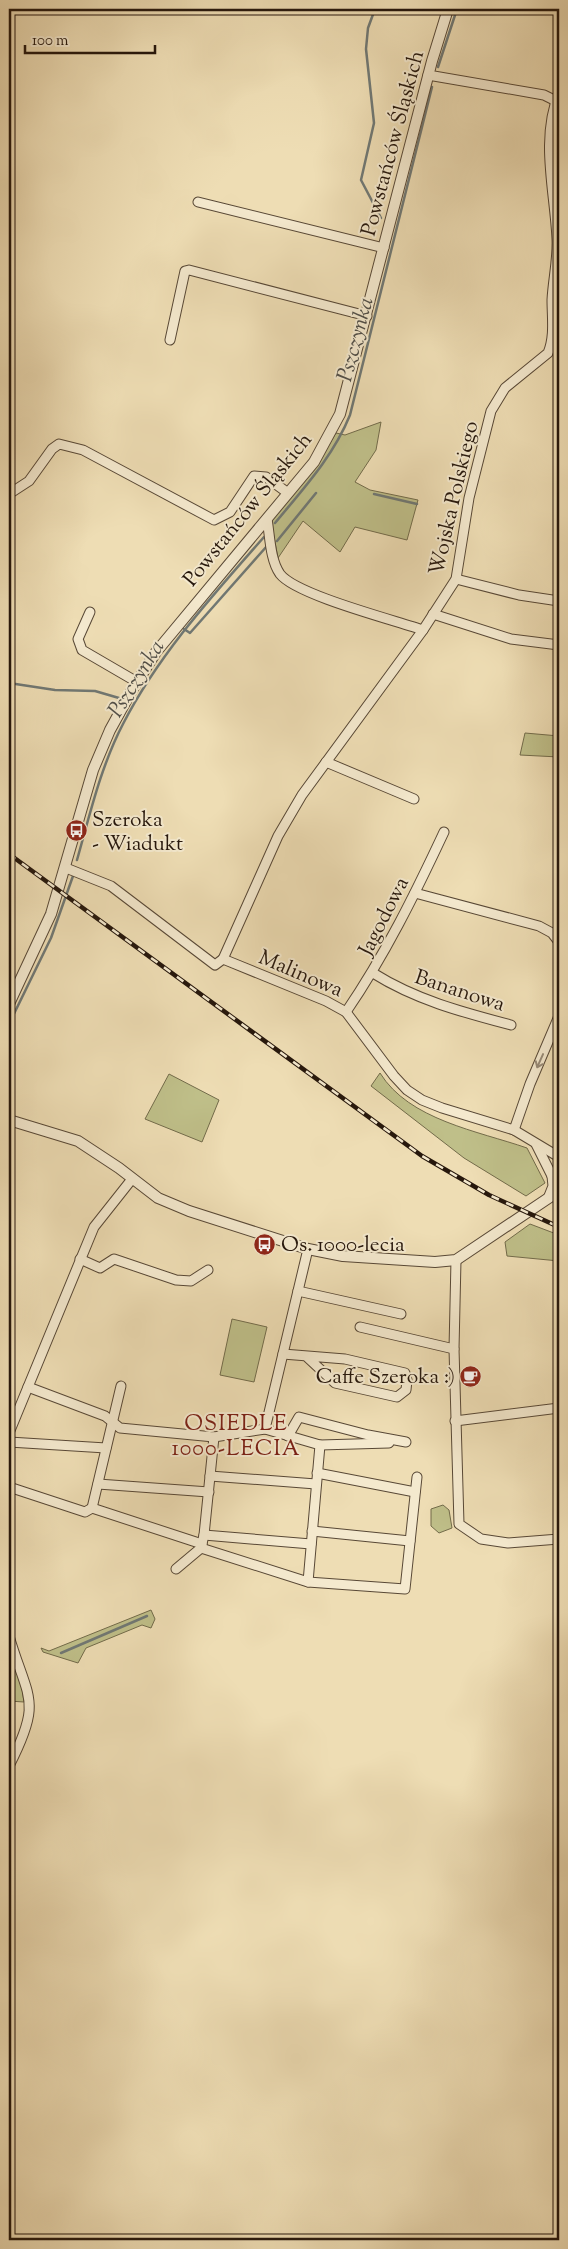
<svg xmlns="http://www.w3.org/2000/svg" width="568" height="2249" font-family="'Sorts Mill Goudy',serif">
	<rect width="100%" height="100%" fill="#eeddb4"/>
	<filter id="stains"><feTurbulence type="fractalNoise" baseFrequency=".004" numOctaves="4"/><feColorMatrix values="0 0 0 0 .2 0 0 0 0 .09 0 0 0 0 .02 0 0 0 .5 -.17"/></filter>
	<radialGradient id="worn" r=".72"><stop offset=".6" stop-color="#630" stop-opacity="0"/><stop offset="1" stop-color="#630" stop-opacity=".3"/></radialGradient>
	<g fill="#bfbf89" stroke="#726b4a">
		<polygon points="381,422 376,450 355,482 370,490 418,500 407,540 355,527 340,552 303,521 278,558 271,521 316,466 336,433 345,435"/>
		<polygon points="525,733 559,736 559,757 520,755"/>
		<path d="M380 1073C409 1120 478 1131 527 1148L545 1183 526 1196 464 1158 371 1086Z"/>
		<polygon points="169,1074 219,1100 202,1142 145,1119"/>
		<polygon points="530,1224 559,1235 559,1261 507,1256 505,1242"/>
		<polygon points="232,1319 267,1327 254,1382 220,1375"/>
		<polygon points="443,1505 449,1510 452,1528 439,1533 431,1526 431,1509"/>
		<polygon points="151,1610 155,1619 151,1628 142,1625 86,1648 78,1663 43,1652 41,1648 49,1651"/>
		<polygon points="16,1661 19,1666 24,1702 9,1701 9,1671"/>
	</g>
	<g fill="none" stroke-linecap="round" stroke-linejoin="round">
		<g stroke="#707874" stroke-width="2.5">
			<polyline points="375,9 368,28 366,49 374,123 361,180 381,218"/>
			<polyline points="438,67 457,9"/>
			<polyline points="374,494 417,504"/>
			<path d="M275 523C303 489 333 457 350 415L432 87"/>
			<polyline points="277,541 316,493"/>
			<polyline points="184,629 190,633 267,546"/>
			<polyline points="9,683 55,690 95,691 119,698"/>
			<path d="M77 860C90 814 101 766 123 724 159 654 213 595 264 537"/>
			<polyline points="9,1024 51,938 73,876"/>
			<polyline points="61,1653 147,1616"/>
		</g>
		<defs>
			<g id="minor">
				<polyline points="428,75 544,95 556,101"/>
				<polyline points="198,202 384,248"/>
				<polyline points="170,340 185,271 189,270 367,316"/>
				<polyline points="9,494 29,481 52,449 59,444 83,450 214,520 230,512 254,476 266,477 288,493"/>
				<path d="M267 519C270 536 270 560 280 574 296 595 394 620 423 630"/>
				<polyline points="456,579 519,595 559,601"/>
				<polyline points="90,612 78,639 82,650 137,682"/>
				<polyline points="433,614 511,639 559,645"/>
				<polyline points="326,762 414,799"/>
				<polyline points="66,868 111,886 215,965 223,959 326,1001 346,1012 394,1076 407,1090 422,1100 442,1108 514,1130 559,1157"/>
				<polyline points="415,893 539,926 552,933 559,942"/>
				<path d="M223 959 278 836 302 795 423 630 456 579 469 498 491 411 505 388 548 353C555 336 552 318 552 300 553 280 558 259 557 239 555 192 540 139 559 93"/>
				<path d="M373 973C416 1000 462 1012 511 1025"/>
				<path d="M346 1012C385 955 415 894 444 832"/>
				<polyline points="514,1130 530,1084 559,1016"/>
				<polyline points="536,1144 552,1176 559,1179"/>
				<polyline points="549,1196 553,1186 552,1176"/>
				<polyline points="80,1259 100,1268 114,1259 176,1280 191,1281 208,1270"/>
				<polyline points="456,1260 454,1349 459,1524 481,1539 508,1543 559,1539"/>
				<polyline points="298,1291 401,1314"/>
				<polyline points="360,1327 454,1349"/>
				<polyline points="283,1354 345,1359 405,1373 407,1380 406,1390 397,1397 335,1383 307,1357"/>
				<polyline points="28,1387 105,1416 120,1428 214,1437"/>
				<polyline points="455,1421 559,1408"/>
				<polyline points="9,1433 94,1227 132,1179"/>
				<polyline points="288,1436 299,1417 368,1435 406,1442"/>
				<polyline points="9,1442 106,1448"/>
				<polyline points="320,1445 389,1443"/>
				<polyline points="317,1473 415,1492"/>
				<polyline points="210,1476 316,1484"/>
				<polyline points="98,1484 209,1492"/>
				<polyline points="9,1487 85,1512 92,1508 202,1544"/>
				<polyline points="92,1508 121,1386"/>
				<polyline points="312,1531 410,1541"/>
				<polyline points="204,1535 311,1544"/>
				<polyline points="201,1548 308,1582 320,1445 265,1429"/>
				<polyline points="176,1569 201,1548 204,1535 214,1437 265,1429 308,1249"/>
				<polyline points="308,1582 405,1589 417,1477"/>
				<path d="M9 1636C28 1700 43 1700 9 1766"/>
			</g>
			<g id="tertiary">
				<polyline points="9,1004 51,914 93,770 110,730 132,690 156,652 314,462 340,414 432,61 448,9"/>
				<polyline points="9,1120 78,1141 119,1168 158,1198 189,1211 308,1249 343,1256 435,1262 456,1260 559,1191"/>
			</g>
		</defs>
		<use href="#minor" stroke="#584836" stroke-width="11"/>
		<use href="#tertiary" stroke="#584836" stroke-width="12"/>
		<use href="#minor" stroke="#f4e9ce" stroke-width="9"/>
		<use href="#tertiary" stroke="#f4e9ce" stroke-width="10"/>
		<defs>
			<polyline id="rail" points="9,854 422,1156 489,1195 559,1227"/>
		</defs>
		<use href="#rail" stroke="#26170c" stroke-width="4.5"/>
		<use href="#rail" stroke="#f4e9ce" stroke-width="2.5" stroke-dasharray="8" stroke-linecap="butt"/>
	</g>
	<defs><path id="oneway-shaft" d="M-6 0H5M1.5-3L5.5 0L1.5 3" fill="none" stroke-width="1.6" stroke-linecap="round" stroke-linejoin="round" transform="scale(1.25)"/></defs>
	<use stroke="#978a77" href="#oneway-shaft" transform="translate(540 1061) rotate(114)"/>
	<defs>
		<symbol id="bus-disc" viewBox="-11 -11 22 22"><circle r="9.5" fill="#8f2418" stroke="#f4e9ce"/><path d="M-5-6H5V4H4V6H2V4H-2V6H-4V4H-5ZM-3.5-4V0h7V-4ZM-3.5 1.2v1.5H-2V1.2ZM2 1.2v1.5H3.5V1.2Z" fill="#fff"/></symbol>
		<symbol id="cafe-disc" viewBox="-11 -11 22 22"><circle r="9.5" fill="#8f2418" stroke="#f4e9ce"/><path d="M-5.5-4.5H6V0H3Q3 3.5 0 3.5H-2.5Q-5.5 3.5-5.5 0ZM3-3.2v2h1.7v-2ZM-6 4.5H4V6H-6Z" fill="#fff"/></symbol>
	</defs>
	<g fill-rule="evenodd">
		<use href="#bus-disc" x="64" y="818" width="25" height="25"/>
		<use href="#bus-disc" x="252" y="1232" width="25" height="25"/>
		<use href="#cafe-disc" x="458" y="1364" width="25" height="25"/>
	</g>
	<g text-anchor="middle" stroke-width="4" stroke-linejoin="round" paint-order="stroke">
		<g font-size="21" fill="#26170c" stroke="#f4e9ce">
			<text transform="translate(392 143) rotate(-75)" y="7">Powstańców Śląskich</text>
			<text transform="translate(453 498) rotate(-77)" y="7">Wojska Polskiego</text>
			<text transform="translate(247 509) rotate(-51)" y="7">Powstańców Śląskich</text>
			<text transform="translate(383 916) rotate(-63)" y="7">Jagodowa</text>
			<text transform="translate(301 973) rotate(23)" y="7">Malinowa</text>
			<text transform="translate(460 990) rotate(18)" y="7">Bananowa</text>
		</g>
		<g font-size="21" fill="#26170c" stroke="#f4e9ce" text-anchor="start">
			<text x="92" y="826">Szeroka<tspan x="92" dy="24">- Wiadukt</tspan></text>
			<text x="281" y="1251">Os. 1000-lecia</text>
			<text x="455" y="1383" text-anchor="end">Caffe Szeroka :)</text>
		</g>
		<g font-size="22" font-style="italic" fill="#514f49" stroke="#f4e9ce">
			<text transform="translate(354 339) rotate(-75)" y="8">Pszczynka</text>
			<text transform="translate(135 678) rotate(-58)" y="8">Pszczynka</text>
		</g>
		<g font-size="22" letter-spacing="1" fill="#7a1f14" stroke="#f4e9ce">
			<text x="236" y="1430">OSIEDLE<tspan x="236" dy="25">1000-LECIA</tspan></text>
		</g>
	</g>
	<rect width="568" height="2249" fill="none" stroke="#eeddb4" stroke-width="30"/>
	<rect x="10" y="10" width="548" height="2229" fill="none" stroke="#26170c" stroke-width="2.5"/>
	<rect x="15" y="15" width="538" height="2219" fill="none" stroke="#26170c"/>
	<path d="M25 45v8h130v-8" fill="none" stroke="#26170c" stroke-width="2.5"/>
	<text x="32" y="45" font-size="15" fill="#26170c" stroke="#f4e9ce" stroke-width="4" paint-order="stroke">100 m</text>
	<rect width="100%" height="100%" filter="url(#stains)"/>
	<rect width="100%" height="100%" fill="url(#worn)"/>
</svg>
